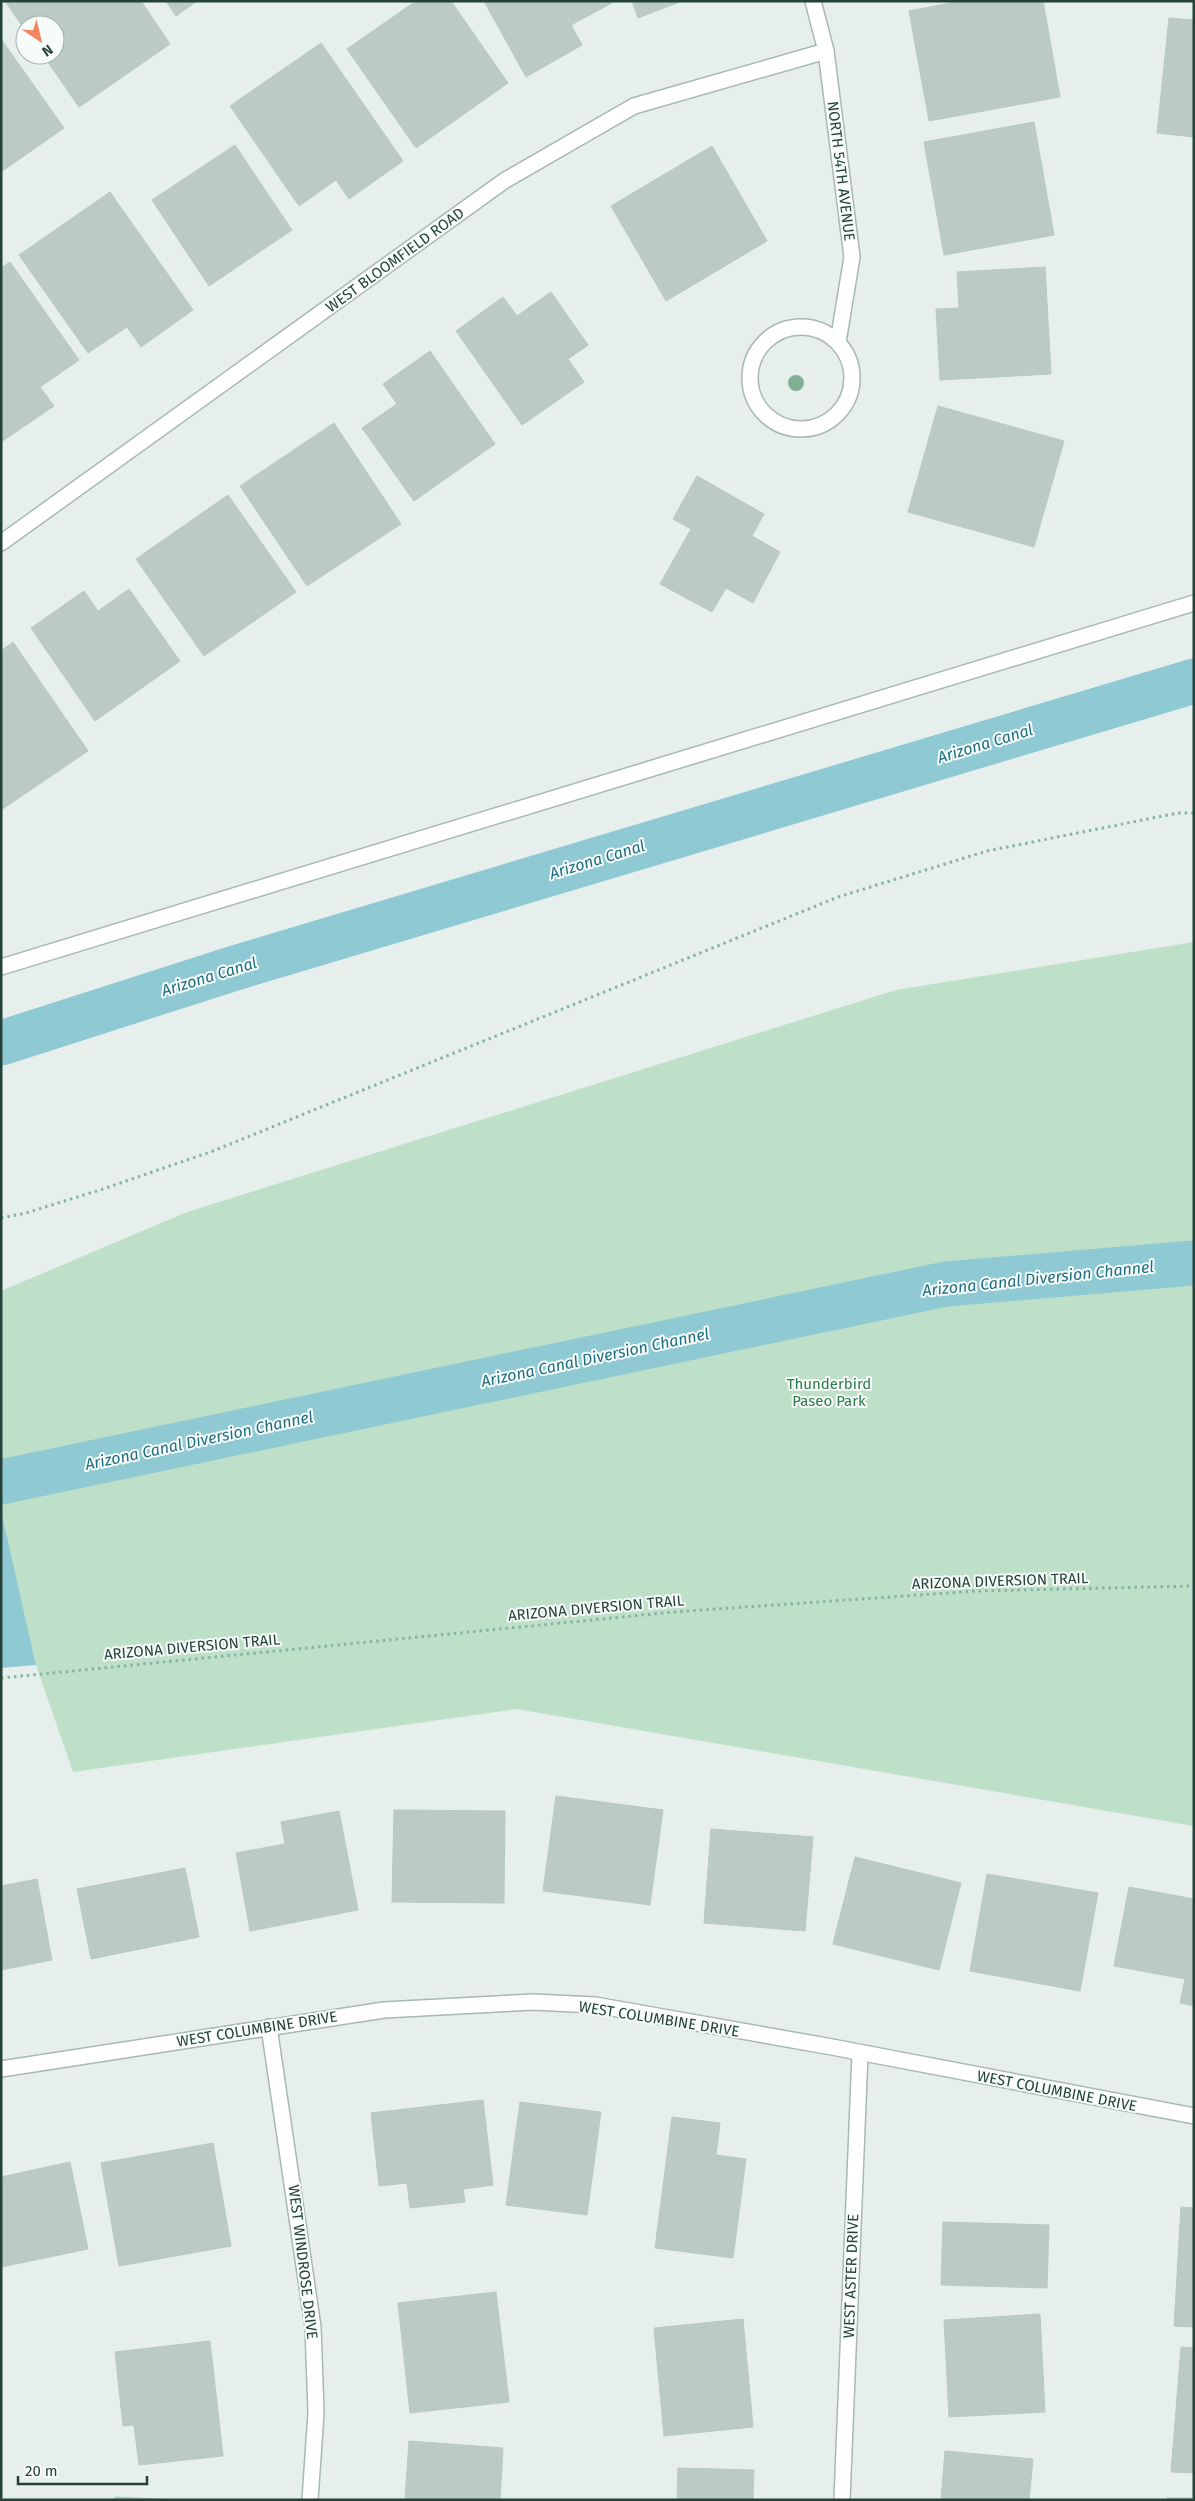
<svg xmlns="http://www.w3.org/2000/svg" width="1195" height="2501" font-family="'Fira Sans',sans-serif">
	<rect width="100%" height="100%" fill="#e6efeb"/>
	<polygon fill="#bfe0c8" points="1194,942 1194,1826 517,1709 73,1772 36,1665 1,1511 1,1291 187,1212 896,990"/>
	<polygon fill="#8ec9d4" points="1,1510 36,1665 1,1668"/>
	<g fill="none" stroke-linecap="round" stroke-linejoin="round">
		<g stroke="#8ec9d4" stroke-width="45">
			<polyline points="1,1043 235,968 1194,681"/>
			<polyline points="1,1482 946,1284 1194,1263"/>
		</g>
	</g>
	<g fill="#bbcac4" stroke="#b8c9c2">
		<polygon points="5,1 141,1 170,44 79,107 43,55 55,55 55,25 25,25 25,30"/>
		<polygon points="166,1 197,1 176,16"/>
		<polygon points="416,1 451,1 508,83 416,148 347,49"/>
		<polygon points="484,1 611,1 612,3 571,25 582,45 526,77"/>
		<polygon points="632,1 682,1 638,18"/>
		<polygon points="961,1 1043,1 1060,97 929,121 909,11"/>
		<polygon points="1169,18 1194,20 1194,137 1157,133"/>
		<polygon points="1,39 64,128 1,172"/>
		<polygon points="321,43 403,161 349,199 336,180 299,206 230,106"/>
		<polygon points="1034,122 1054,235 944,255 924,142"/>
		<polygon points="235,145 292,230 209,286 152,200"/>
		<polygon points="712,146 767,241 666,301 611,206"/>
		<polygon points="110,192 193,310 141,347 127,327 88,353 19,255"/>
		<polygon points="10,262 79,360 40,387 54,406 1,442 1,268"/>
		<polygon points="1045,267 1051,374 940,380 936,309 959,308 957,272"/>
		<polygon points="551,292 588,345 568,359 584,382 522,425 456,331 503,297 517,316"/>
		<polygon points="430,351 495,444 414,501 362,428 397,404 383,384"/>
		<polygon points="938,406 1064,441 1034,547 908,512"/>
		<polygon points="334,423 401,524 307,586 240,486"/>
		<polygon points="697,476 764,514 752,536 780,552 753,603 726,588 712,612 660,584 691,529 673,519"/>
		<polygon points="228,495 296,592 204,656 136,559"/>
		<polygon points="129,589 180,661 95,721 31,628 84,591 98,611"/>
		<polygon points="13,642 88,751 1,810 1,651"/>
		<polygon points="556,1796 663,1810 650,1905 543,1891"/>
		<polygon points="394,1810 505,1811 504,1903 392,1902"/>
		<polygon points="339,1811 358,1910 250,1931 236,1853 285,1844 281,1822"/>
		<polygon points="711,1829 813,1837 805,1931 704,1923"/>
		<polygon points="855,1857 961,1883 939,1970 833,1944"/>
		<polygon points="185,1868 199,1937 91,1959 77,1889"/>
		<polygon points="987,1874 1098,1893 1080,1991 970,1971"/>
		<polygon points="37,1879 52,1960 1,1970 1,1886"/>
		<polygon points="1129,1887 1194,1899 1194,2006 1180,2003 1185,1979 1114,1966"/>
		<polygon points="483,2100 493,2185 463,2189 465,2202 410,2208 407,2183 379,2186 371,2113"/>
		<polygon points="520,2102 601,2112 587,2215 506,2205"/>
		<polygon points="672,2117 720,2123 716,2155 746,2159 733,2258 655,2248"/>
		<polygon points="213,2143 231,2246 119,2266 101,2163"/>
		<polygon points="70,2162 88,2249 1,2267 1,2177"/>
		<polygon points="1181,2207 1194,2208 1194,2327 1174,2326"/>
		<polygon points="943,2222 1049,2225 1047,2288 941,2285"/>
		<polygon points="496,2292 509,2402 410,2413 398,2303"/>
		<polygon points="1040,2314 1045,2412 949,2417 944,2320"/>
		<polygon points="743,2319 753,2427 664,2436 654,2328"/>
		<polygon points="210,2341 223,2456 139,2465 134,2425 123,2426 115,2352"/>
		<polygon points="1181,2347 1194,2348 1194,2473 1171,2472"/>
		<polygon points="409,2441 503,2448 500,2500 405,2500"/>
		<polygon points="945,2451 1033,2459 1029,2500 941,2500"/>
		<polygon points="678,2468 754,2470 753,2500 677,2500"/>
		<polygon points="115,2497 178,2500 115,2500"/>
		<rect x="1167" y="2498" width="27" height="2"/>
	</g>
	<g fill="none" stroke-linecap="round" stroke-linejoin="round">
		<defs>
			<g id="minor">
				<polyline points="813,1 826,51 852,257 838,342"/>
				<circle cx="801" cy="378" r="51"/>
				<polyline points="1,543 504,181 634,106 826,51"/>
				<polyline points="1,967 1194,603"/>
				<polyline points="269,2027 313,2327 316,2413 310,2500"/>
				<polyline points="1,2069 384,2010 533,2002 595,2005 832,2047 1194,2116"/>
				<polyline points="842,2500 860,2053"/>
			</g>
		</defs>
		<use href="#minor" stroke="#a8b8b2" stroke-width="18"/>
		<g stroke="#86b3a5" stroke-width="3" stroke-dasharray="2.5 4" stroke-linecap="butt">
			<polyline points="1,1218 26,1213 103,1189 213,1151 838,897 987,851 1178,813 1194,813"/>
			<polyline points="1,1678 673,1612 977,1591 1194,1586"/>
		</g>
		<use href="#minor" stroke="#fff" stroke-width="15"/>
	</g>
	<circle fill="#80af93" cx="796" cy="383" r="8"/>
	<g text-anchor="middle" stroke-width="4" stroke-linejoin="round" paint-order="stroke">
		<g font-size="15" fill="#24423a" stroke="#f7fbf9">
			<text transform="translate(841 171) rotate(83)" y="5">NORTH 54TH AVENUE</text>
			<text transform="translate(395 260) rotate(-36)" y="5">WEST BLOOMFIELD ROAD</text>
			<text transform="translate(1000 1581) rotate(-2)" y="5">ARIZONA DIVERSION TRAIL</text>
			<text transform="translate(596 1608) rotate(-5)" y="5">ARIZONA DIVERSION TRAIL</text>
			<text transform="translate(192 1647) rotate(-5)" y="5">ARIZONA DIVERSION TRAIL</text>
			<text transform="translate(659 2019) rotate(9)" y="5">WEST COLUMBINE DRIVE</text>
			<text transform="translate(257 2029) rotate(-9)" y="5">WEST COLUMBINE DRIVE</text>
			<text transform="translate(1057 2091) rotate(11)" y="5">WEST COLUMBINE DRIVE</text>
			<text transform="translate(303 2262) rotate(83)" y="5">WEST WINDROSE DRIVE</text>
			<text transform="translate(851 2276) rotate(-88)" y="5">WEST ASTER DRIVE</text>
		</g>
		<g font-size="15" fill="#2d7a4b" stroke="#f7fbf9">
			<text x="829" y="1389">Thunderbird<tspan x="829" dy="17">Paseo Park</tspan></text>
		</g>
		<g font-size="16" font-style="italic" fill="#1c6f80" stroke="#f7fbf9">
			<text transform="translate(985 743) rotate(-17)" y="6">Arizona Canal</text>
			<text transform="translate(597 859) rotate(-17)" y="6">Arizona Canal</text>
			<text transform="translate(209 976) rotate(-17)" y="6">Arizona Canal</text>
			<text transform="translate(1038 1278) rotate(-6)" y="6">Arizona Canal Diversion Channel</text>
			<text transform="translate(595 1357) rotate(-12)" y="6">Arizona Canal Diversion Channel</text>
			<text transform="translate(199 1440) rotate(-12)" y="6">Arizona Canal Diversion Channel</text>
		</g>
	</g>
	<rect width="1195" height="2501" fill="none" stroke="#24423a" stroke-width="5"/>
	<g transform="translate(40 40) rotate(145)"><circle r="24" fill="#f7fbf9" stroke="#a3b1ad"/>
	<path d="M0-4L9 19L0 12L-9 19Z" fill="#f4845f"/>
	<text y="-8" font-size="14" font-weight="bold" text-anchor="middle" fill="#24423a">N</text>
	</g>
	<path d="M18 2476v8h129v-8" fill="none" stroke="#24423a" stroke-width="2.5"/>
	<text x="25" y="2476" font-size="15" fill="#24423a" stroke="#f7fbf9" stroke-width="4" paint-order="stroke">20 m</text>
</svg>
